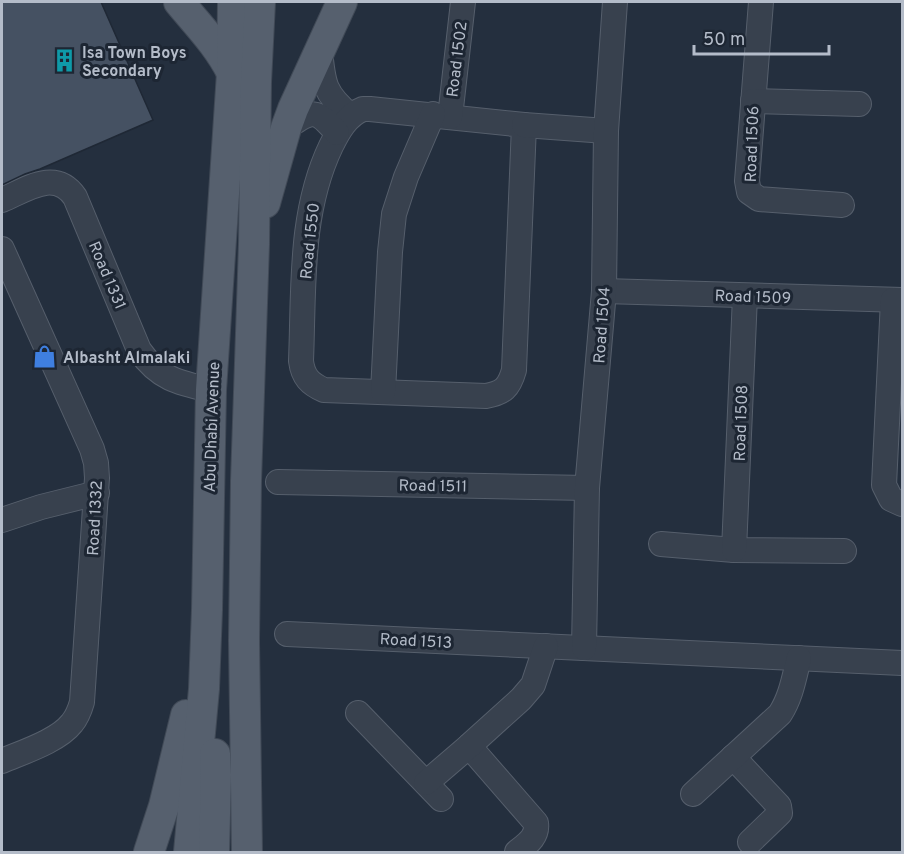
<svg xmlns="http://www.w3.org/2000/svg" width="904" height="854" font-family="Overpass,sans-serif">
	<rect width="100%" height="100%" fill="#242f3e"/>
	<polygon fill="#455162" stroke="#1f2835" stroke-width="1.5" points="2,2 101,2 153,120 40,169 25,174 2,185"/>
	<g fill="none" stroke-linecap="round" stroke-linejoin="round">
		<defs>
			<g id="minor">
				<polyline points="761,2 747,181 749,192 759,199 842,205"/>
				<path d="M320 50C323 83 324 94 351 116"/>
				<polyline points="753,101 859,104"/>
				<path d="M363 109H370L524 125 514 370C509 388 503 393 486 396L324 390C310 384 303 377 301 361 304 289 299 213 331 146 338 132 347 115 363 109Z"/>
				<polyline points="450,117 463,2"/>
				<polyline points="524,125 606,131"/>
				<path d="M286 128C313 109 316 109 337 133"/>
				<path d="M2 200C26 190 55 168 75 197L139 350C159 379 179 383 211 390"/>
				<path d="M2 249 92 449 96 463 97 478 82 702C80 709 77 717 72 723 58 741 23 752 2 761"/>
				<polyline points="604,291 902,300"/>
				<polyline points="893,300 884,485 891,499 902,504"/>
				<polyline points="383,392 390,252 394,214 406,177 433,114"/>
				<polyline points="278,482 587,488"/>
				<polyline points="2,520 41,507 97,493"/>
				<polyline points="661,544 734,550 844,551"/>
				<polyline points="734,550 745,296"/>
				<polyline points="287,634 902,663"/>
				<polyline points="584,648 587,488 604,291 606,131 615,2"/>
				<polyline points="358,713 441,799"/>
				<path d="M469 746 536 823C538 837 527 844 517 852"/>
				<polyline points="733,757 779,806 780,813 777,816 750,842"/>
				<polyline points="426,783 469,746 521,699 533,685 546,646"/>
				<path d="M693 794 780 714C791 697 794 678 799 658"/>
			</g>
			<g id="major">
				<path d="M179 2C198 25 218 45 232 73"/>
				<polyline points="265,203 286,128 293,109 342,2"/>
				<polyline points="149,852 164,806 186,715"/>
				<polyline points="189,852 204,689 207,610 211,390 232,73 233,2"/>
				<polyline points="214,852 216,775 215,754"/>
				<polyline points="247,852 244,641 246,481 254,244 256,82 260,2"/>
			</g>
		</defs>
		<use href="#minor" stroke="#565f6c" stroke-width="26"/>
		<use href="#major" stroke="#414a57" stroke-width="32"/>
		<use href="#minor" stroke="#38414e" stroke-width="24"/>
		<use href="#major" stroke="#56606e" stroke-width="30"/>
	</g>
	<defs>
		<symbol id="building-bare" viewBox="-9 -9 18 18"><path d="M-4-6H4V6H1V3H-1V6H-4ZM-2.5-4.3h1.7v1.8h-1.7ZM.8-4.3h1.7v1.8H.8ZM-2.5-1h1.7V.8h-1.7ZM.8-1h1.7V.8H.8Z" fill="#0f9aa8" stroke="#1d2633" stroke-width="2.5" paint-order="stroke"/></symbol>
		<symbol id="shop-bare" viewBox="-9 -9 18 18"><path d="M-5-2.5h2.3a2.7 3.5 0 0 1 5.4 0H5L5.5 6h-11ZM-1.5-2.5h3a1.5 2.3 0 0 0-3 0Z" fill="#3f7fe0" stroke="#1d2633" stroke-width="2.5" paint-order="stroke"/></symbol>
	</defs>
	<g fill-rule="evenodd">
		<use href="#building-bare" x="48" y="44" width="33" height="33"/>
		<use href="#shop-bare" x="28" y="340" width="33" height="33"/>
	</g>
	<g text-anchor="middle" stroke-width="6" stroke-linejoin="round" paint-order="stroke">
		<g font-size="16" font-weight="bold" fill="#b4bcc9" stroke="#1d2633" text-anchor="start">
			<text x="82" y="58">Isa Town Boys<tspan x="82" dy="18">Secondary</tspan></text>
			<text x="63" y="363">Albasht Almalaki</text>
		</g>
		<g font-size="16" fill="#b4bcc9" stroke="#1d2633">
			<text transform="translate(456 59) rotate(-83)" y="6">Road 1502</text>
			<text transform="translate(751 144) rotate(-88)" y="6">Road 1506</text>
			<text transform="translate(309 241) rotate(-84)" y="6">Road 1550</text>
			<text transform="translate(108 275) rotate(67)" y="6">Road 1331</text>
			<text transform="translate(753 296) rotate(2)" y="6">Road 1509</text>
			<text transform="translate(601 325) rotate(-86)" y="6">Road 1504</text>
			<text transform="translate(740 423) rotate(-88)" y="6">Road 1508</text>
			<text transform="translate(211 427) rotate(-88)" y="6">Abu Dhabi Avenue</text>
			<text transform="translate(433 485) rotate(1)" y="6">Road 1511</text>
			<text transform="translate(94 518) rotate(-87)" y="6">Road 1332</text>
			<text transform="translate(416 640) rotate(3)" y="6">Road 1513</text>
		</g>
	</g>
	<rect width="904" height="854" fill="none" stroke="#b4bcc9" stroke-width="6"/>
	<path d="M694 45v9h135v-9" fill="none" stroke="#b4bcc9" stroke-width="3"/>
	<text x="703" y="45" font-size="18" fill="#b4bcc9" stroke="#1d2633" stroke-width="4.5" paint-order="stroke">50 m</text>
</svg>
